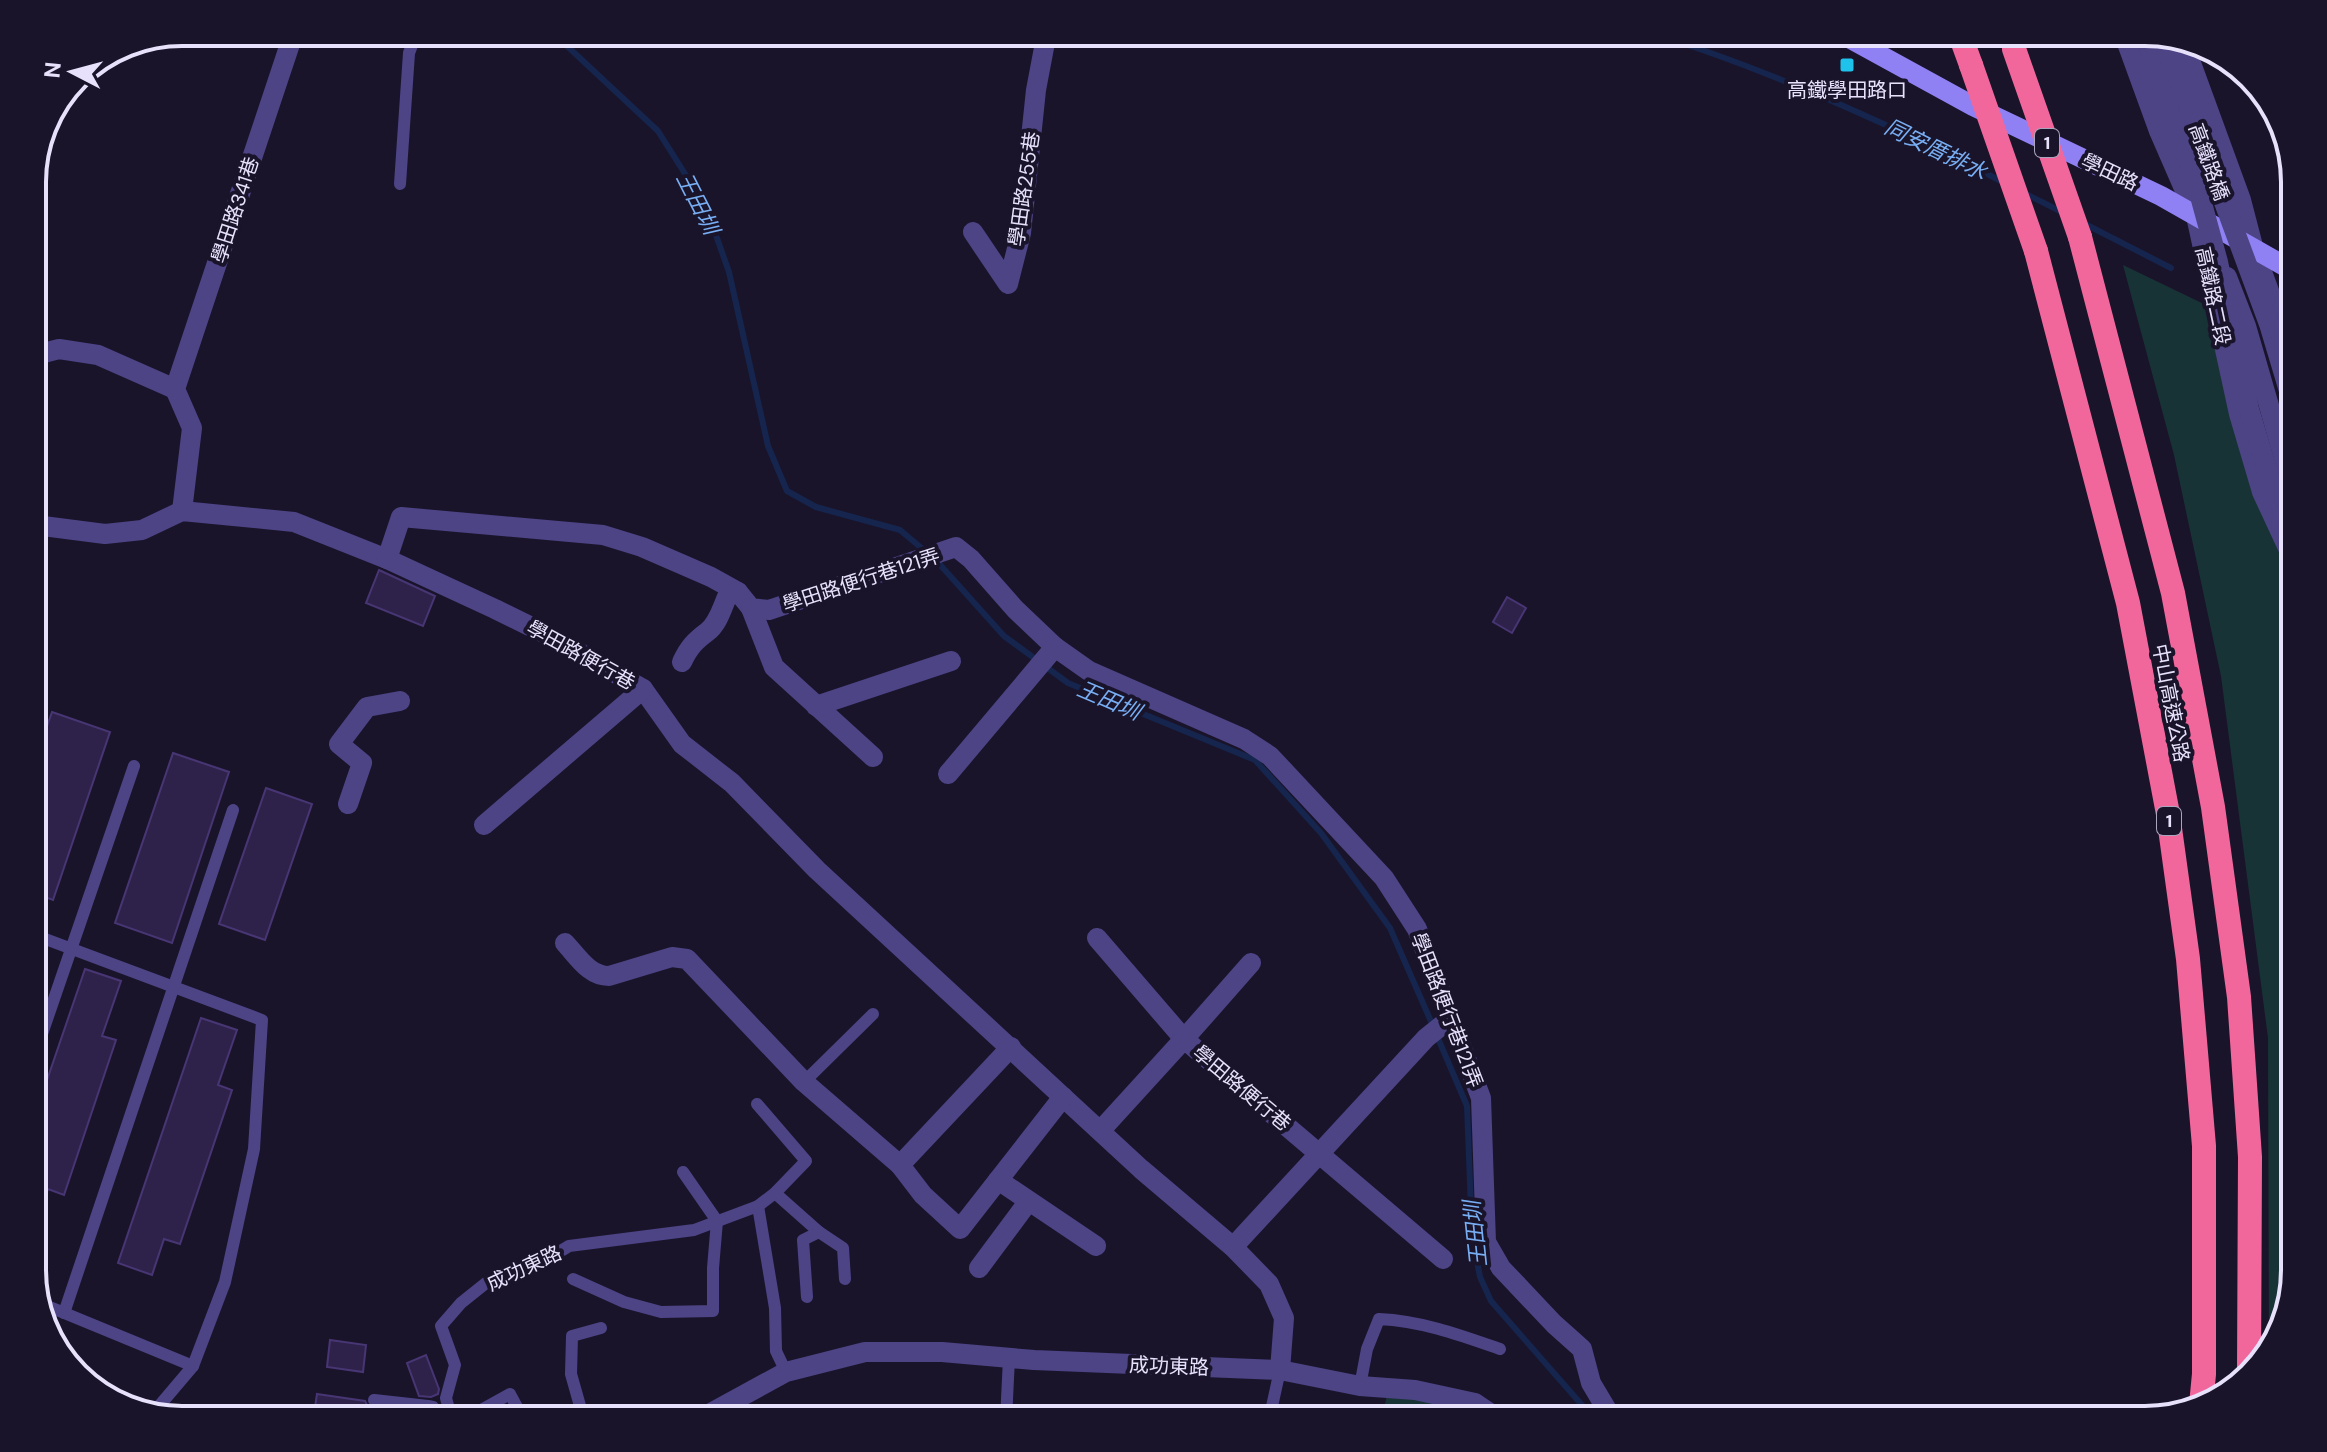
<svg xmlns="http://www.w3.org/2000/svg" width="2327" height="1452" font-family="'DM Sans','Noto Sans TC',sans-serif">
	<rect width="100%" height="100%" fill="#1a142b"/>
	<g fill="#183335">
		<polygon points="2123,265 2208,306 2256,495 2295,578 2295,1270 2269,1354 2268,1038 2221,676 2174,455"/>
		<polygon points="1387,1394 1453,1402 1451,1420 1382,1420"/>
	</g>
	<g fill="none" stroke-linecap="round" stroke-linejoin="round">
		<g stroke="#15254e" stroke-width="6">
			<polyline points="552,32 658,131 706,207 729,272 768,446 787,491 816,507 900,530 925,551"/>
			<path d="M1648 32C1771 70 1890 124 2005 183"/>
			<polyline points="2022,192 2062,212"/>
			<polyline points="2083,223 2171,268"/>
			<polyline points="934,558 1004,636 1068,683 1255,760 1321,833 1390,928 1433,1026"/>
			<polyline points="1437,1036 1467,1106 1472,1235 1480,1277 1491,1301 1595,1420"/>
		</g>
	</g>
	<g fill="#2e224a" stroke="#483674" stroke-width="2">
		<polygon points="379,570 435,596 423,626 366,603"/>
		<polygon points="1507,597 1526,608 1512,633 1493,622"/>
		<polygon points="52,712 110,732 53,900 32,892 32,769"/>
		<polygon points="173,753 229,772 172,943 115,923"/>
		<polygon points="266,788 312,804 265,940 219,924"/>
		<polygon points="85,969 121,981 102,1036 116,1040 64,1195 48,1189 35,1228 32,1227 32,1124"/>
		<polygon points="201,1018 237,1030 218,1085 232,1090 180,1244 164,1239 152,1275 118,1263"/>
		<polygon points="330,1340 366,1345 363,1372 327,1367"/>
		<polygon points="426,1355 439,1389 438,1394 431,1397 419,1396 407,1363"/>
		<polygon points="317,1394 365,1401 368,1407 374,1409 372,1420 313,1420"/>
	</g>
	<g fill="none" stroke-linecap="round" stroke-linejoin="round">
		<g stroke="#4d4486" stroke-width="12">
			<polyline points="400,184 409,53 417,32"/>
			<polyline points="32,934 262,1020 254,1149 225,1282 193,1366 154,1412"/>
			<polyline points="32,1063 134,766"/>
			<polyline points="804,1082 873,1014"/>
			<polyline points="757,1104 806,1161 775,1193 758,1206"/>
			<polyline points="775,1193 819,1232 843,1248 845,1279"/>
			<polyline points="573,1279 624,1302 661,1312 713,1311 713,1268 717,1221 683,1172"/>
			<polyline points="807,1297 803,1240 819,1232"/>
			<polyline points="40,1303 193,1366"/>
			<polyline points="64,1313 233,810"/>
			<path d="M1360 1386 1367 1349 1379 1319C1422 1321 1460 1335 1500 1349"/>
			<polyline points="374,1400 428,1406 433,1407 442,1420"/>
			<polyline points="734,1400 745,1420"/>
			<polyline points="452,1420 446,1398 455,1365 441,1326 461,1303 486,1283 536,1266 569,1246 694,1230 758,1206 775,1308 776,1351 786,1372"/>
			<polyline points="463,1420 510,1394 524,1420"/>
			<polyline points="584,1420 571,1374 572,1336 601,1328"/>
			<polyline points="886,1420 903,1416 941,1420"/>
			<polyline points="1006,1420 1009,1358"/>
			<polyline points="1269,1420 1280,1370"/>
		</g>
		<g stroke="#4d4486" stroke-width="20">
			<polyline points="2123,32 2159,131 2196,216 2239,414 2262,492 2295,563"/>
			<polyline points="2184,44 2241,200 2254,250 2280,321 2295,375"/>
			<polyline points="973,232 1008,284 1021,233 1036,90 1047,32"/>
			<polyline points="2227,277 2246,326 2295,496"/>
			<polyline points="32,356 59,349 98,355 175,389"/>
			<polyline points="182,511 192,428 175,389 294,32"/>
			<polyline points="32,522 43,526 105,534 142,530 182,511 294,522 387,559 495,609 550,636 643,689 682,744 732,783 817,870 1141,1169 1233,1247 1269,1284 1284,1318 1280,1370"/>
			<polyline points="387,559 401,517 603,535 642,547 711,577 738,592 751,608 769,610 956,547 971,559 1015,609 1055,647 1089,671 1244,739 1270,756 1384,878 1417,929 1481,1098 1486,1242 1501,1268 1554,1324 1582,1349 1591,1383 1613,1420"/>
			<polyline points="751,608 774,667 873,757"/>
			<path d="M682 662C689 647 695 641 707 632 718 624 722 608 727 597L738 592"/>
			<polyline points="816,706 951,661"/>
			<polyline points="948,774 1055,647"/>
			<polyline points="348,804 362,763 339,744 367,707 400,701"/>
			<polyline points="484,825 643,689"/>
			<polyline points="1097,938 1184,1039 1251,963"/>
			<path d="M565 943C578 957 589 976 609 976L672 957 687 959 804 1082 900 1165 1011 1047"/>
			<polyline points="1101,1130 1184,1039 1443,1259"/>
			<polyline points="900,1165 923,1195 960,1229 1063,1097"/>
			<polyline points="998,1180 1096,1246"/>
			<polyline points="1233,1247 1426,1038 1451,1018"/>
			<polyline points="979,1268 1028,1202"/>
			<polyline points="698,1420 786,1372 865,1352 942,1352 1034,1360 1280,1370 1360,1386 1415,1390 1475,1403 1500,1420"/>
		</g>
		<polyline stroke="#8f81f4" stroke-width="20" points="1838,32 1973,106 2161,196 2295,272"/>
		<g stroke="#f1679c" stroke-width="24">
			<polyline points="1959,32 1971,65"/>
			<polyline points="2080,237 2173,593 2213,807 2239,997 2250,1157 2249,1372"/>
			<polyline points="2036,251 2128,603 2168,814 2188,959 2204,1146 2204,1374 2201,1405"/>
		</g>
		<g stroke="#4d4486" stroke-width="20">
			<polyline points="2144,32 2197,185 2218,262 2249,409 2273,489 2295,537"/>
			<polyline points="2163,37 2269,324 2295,411"/>
		</g>
		<g stroke="#f1679c" stroke-width="24">
			<polyline points="2014,49 2080,237"/>
			<polyline points="1971,65 2036,251"/>
		</g>
	</g>
	<rect fill="#1ec2eb" stroke="#1a142b" stroke-width="3" x="1839" y="57" width="16" height="16" rx="4"/>
	<g text-anchor="middle" stroke-width="8" stroke-linejoin="round" paint-order="stroke">
		<g fill="#1a142b" stroke="#aaa4bd" stroke-width="2">
			<rect x="2035" y="129" width="24" height="28" rx="6"/>
			<rect x="2157" y="807" width="24" height="28" rx="6"/>
		</g>
		<g font-size="18" font-weight="bold" fill="#e7e1fc">
			<text x="2047" y="149">1</text>
			<text x="2169" y="827">1</text>
		</g>
		<g font-size="20" fill="#e7e1fc" stroke="#1a142b">
			<text x="1847" y="97">高鐵學田路口</text>
		</g>
		<g font-size="20" fill="#e7e1fc" stroke="#1a142b">
			<text transform="translate(2209 162) rotate(70)" y="7">高鐵路橋</text>
			<text transform="translate(2110 172) rotate(25)" y="7">學田路</text>
			<text transform="translate(1024 189) rotate(-82)" y="7">學田路255巷</text>
			<text transform="translate(235 210) rotate(-72)" y="7">學田路341巷</text>
			<text transform="translate(2213 296) rotate(78)" y="7">高鐵路二段</text>
			<text transform="translate(861 580) rotate(-18)" y="7">學田路便行巷121弄</text>
			<text transform="translate(581 655) rotate(29)" y="7">學田路便行巷</text>
			<text transform="translate(2171 703) rotate(79)" y="7">中山高速公路</text>
			<text transform="translate(1447 1010) rotate(69)" y="7">學田路便行巷121弄</text>
			<text transform="translate(1242 1088) rotate(40)" y="7">學田路便行巷</text>
			<text transform="translate(524 1268) rotate(-25)" y="7">成功東路</text>
			<text transform="translate(1169 1366) rotate(2)" y="7">成功東路</text>
		</g>
		<g font-size="22" font-style="italic" fill="#78aef3" stroke="#1a142b">
			<text transform="translate(1936 149) rotate(26)" y="8">同安厝排水</text>
			<text transform="translate(698 203) rotate(63)" y="8">王田圳</text>
			<text transform="translate(1109 700) rotate(23)" y="8">王田圳</text>
			<text transform="translate(1475 1234) rotate(-96)" y="8">王田圳</text>
		</g>
	</g>
	<path d="M0 0H2327V1452H0ZM182 46H2145A136 136 0 0 1 2281 182V1270A136 136 0 0 1 2145 1406H182A136 136 0 0 1 46 1270V182A136 136 0 0 1 182 46Z" fill="#1a142b" fill-rule="evenodd"/>
	<path fill="none" stroke="#e7e1fc" stroke-width="4" d="M182 46H2145A136 136 0 0 1 2281 182V1270A136 136 0 0 1 2145 1406H182A136 136 0 0 1 46 1270V182A136 136 0 0 1 182 46Z"/>
	<g transform="translate(72 72) rotate(276)" stroke="#1a142b" stroke-width="6" paint-order="stroke">
	<path d="M0-6L14 30L0 20L-14 30Z" fill="#e7e1fc"/>
	<text y="-12" font-size="22" font-weight="bold" text-anchor="middle" fill="#e7e1fc">N</text>
	</g>
</svg>
